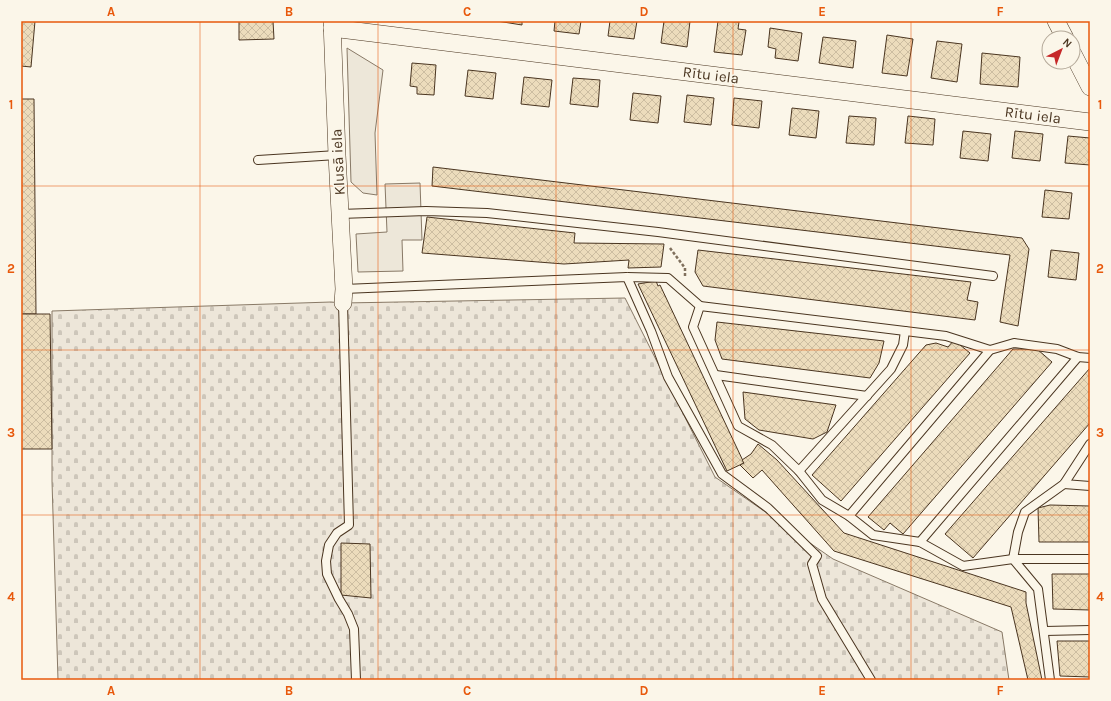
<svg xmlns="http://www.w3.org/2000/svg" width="1111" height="701" font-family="Karla,sans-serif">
	<defs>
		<pattern id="cemetery-stones" width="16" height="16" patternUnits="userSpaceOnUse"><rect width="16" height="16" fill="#ede6d9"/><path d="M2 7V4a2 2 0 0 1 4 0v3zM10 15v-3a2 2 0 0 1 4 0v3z" fill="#cdc6ba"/></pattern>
		<pattern id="building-cross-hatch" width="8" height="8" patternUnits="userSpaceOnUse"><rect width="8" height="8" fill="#ecdcbc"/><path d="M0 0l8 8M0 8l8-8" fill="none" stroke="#ccbda1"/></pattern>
	</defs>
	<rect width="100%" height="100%" fill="#fbf6e9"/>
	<polygon fill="url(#cemetery-stones)" stroke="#887966" points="625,298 715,477 833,559 1002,632 1009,680 58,680 52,481 52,311 331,302 343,303"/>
	<g fill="#ede7d9" stroke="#887966">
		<polygon points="347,48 383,70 375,133 377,195 363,193 351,182"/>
		<polygon points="420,183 422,240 402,240 403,271 358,272 356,234 387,232 385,184"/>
	</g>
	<g fill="url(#building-cross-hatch)" stroke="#4a3520">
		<polygon points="21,21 35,21 31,67 21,66"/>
		<polygon points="239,21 273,21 274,39 239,40"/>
		<polygon points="497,21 522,21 522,25"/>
		<polygon points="555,21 581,21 579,34 554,31"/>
		<polygon points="610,21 637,21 634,39 608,36"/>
		<polygon points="664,21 690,21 687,47 661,43"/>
		<polygon points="718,21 739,22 738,29 746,30 742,55 714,52"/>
		<polygon points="770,28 802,33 798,61 775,58 776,49 768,47"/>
		<polygon points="887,35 913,39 907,76 882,73"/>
		<polygon points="823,37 856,41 853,68 819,63"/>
		<polygon points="937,41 962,44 957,82 931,78"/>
		<polygon points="982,53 1020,57 1018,87 980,84"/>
		<polygon points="412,63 436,65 434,95 417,94 417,87 410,86"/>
		<polygon points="468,70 496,73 493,99 465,96"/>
		<polygon points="524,77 552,80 549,107 521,104"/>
		<polygon points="573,78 600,80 598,107 570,104"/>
		<polygon points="633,93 661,96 658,123 630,120"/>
		<polygon points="687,95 714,98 711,125 684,122"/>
		<polygon points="734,98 762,101 759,128 732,125"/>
		<polygon points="21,99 34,99 36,314 21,314"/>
		<polygon points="792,108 819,111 816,138 789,135"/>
		<polygon points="849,116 876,118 874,145 846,143"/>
		<polygon points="908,116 935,119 933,145 905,143"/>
		<polygon points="963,131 991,134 988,161 960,158"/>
		<polygon points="1015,131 1043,134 1040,161 1012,158"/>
		<polygon points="1068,136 1090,138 1090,165 1065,163"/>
		<polygon points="433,167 1022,238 1029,249 1018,326 1000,322 1010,255 432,186"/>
		<polygon points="1045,190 1072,193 1069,219 1042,217"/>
		<polygon points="427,217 575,233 574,243 664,244 661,267 628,268 629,260 564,264 422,253"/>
		<polygon points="698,250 971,282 967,300 978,302 975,320 703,286 695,272"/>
		<polygon points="1051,250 1079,253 1076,280 1048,277"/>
		<polygon points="656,281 658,286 660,285 744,463 727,471 638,284"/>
		<polygon points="21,314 50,314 52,449 21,449"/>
		<polygon points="717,322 884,341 879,363 870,378 722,359 715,340"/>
		<polygon points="954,340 970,353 841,501 812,475 926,345 936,343 948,347"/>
		<polygon points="1013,349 1037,349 1052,362 903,534 890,523 884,530 868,517"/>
		<polygon points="1090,368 1090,423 973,558 945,534"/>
		<polygon points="743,392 836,405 827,432 813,439 759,430 745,419"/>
		<polygon points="758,444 777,460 844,533 1026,592 1026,603 1042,680 1028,680 1011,607 834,551 762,470 753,478 740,465 744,463 742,460 751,454"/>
		<polygon points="1050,505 1090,506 1090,542 1039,542 1038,508"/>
		<polygon points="341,543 370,544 371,598 341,595"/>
		<polygon points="1052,574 1090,574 1090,610 1053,609"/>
		<polygon points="1057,641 1090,641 1090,677 1060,676"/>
	</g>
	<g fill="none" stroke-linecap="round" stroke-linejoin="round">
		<defs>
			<g id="service">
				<polyline points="258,160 337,155"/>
				<polyline points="340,214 426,211 487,213 658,232 993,276"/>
				<polyline points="627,277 651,331 668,377 722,474 768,508 817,556 812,564 822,599 871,680"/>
				<polyline points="344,289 627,277 668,278 700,306"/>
				<polyline points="343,303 349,525 337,533 329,545 326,561 327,574 339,599 348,614 354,629 356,680"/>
				<polyline points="990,350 946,336 700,306 693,327 738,426 772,445 799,471 822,500 849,516 873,535 920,542 963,566 1013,559 1090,559"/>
				<polyline points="716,375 867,396"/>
				<polyline points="799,471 891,369 903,345 905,331"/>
				<polyline points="1064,484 1090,486"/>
				<polyline points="849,516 990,350 1014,343 1057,349 1078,357 1090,358"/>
				<polyline points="920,542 1078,357"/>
				<polyline points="1045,631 1090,630"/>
				<polyline points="1050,680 1038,589 1013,559 1018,532 1025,512 1064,484 1090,444"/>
			</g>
			<g id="minor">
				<polyline points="332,21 337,155 344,289 343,303"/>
				<polyline points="1056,21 1065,38"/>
				<polyline points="332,28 1090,122"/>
				<polyline points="1073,54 1090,87"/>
			</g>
		</defs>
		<use href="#service" stroke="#4a3520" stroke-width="10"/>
		<use href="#minor" stroke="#4a3520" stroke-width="18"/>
		<polyline stroke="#7f6f5c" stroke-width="2.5" stroke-dasharray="3 2" stroke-linecap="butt" points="670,248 685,268 685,276"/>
		<use href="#service" stroke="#fbf6e9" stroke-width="8"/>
		<use href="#minor" stroke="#fbf6e9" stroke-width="17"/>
	</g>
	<path fill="none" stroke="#e8590c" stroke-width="1" stroke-opacity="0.55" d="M200 21V680M378 21V680M556 21V680M733 21V680M911 21V680M21 186H1090M21 350H1090M21 515H1090"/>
	<g text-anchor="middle" stroke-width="3" stroke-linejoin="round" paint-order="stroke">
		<g font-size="15" fill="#4a3520" stroke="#fbf6e9">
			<text transform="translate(711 75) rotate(7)" y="5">Rītu iela</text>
			<text transform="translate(1033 115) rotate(7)" y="5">Rītu iela</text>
			<text transform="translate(338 162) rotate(-93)" y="5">Klusā iela</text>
		</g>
	</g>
	<rect width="1111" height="701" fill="none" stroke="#fbf6e9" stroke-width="44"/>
	<g transform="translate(1061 50) rotate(42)"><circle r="19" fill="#fbf6e9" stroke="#b4a999"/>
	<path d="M0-3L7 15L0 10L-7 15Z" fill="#c62828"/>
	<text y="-6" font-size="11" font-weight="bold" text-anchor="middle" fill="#4a3520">N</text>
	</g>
	<rect x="22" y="22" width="1067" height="657" fill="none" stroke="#e8590c" stroke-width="1.5"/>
	<g font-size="13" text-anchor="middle" font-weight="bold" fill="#e8590c">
		<text x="111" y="16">A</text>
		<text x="289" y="16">B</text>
		<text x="467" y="16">C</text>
		<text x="644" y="16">D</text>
		<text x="822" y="16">E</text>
		<text x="1000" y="16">F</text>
		<text x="11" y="109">1</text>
		<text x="1100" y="109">1</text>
		<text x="11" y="273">2</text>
		<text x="1100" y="273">2</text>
		<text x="11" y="437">3</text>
		<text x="1100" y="437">3</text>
		<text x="11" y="601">4</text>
		<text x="1100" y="601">4</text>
		<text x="111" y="695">A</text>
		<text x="289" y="695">B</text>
		<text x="467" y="695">C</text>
		<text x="644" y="695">D</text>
		<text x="822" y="695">E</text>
		<text x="1000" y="695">F</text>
	</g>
</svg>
